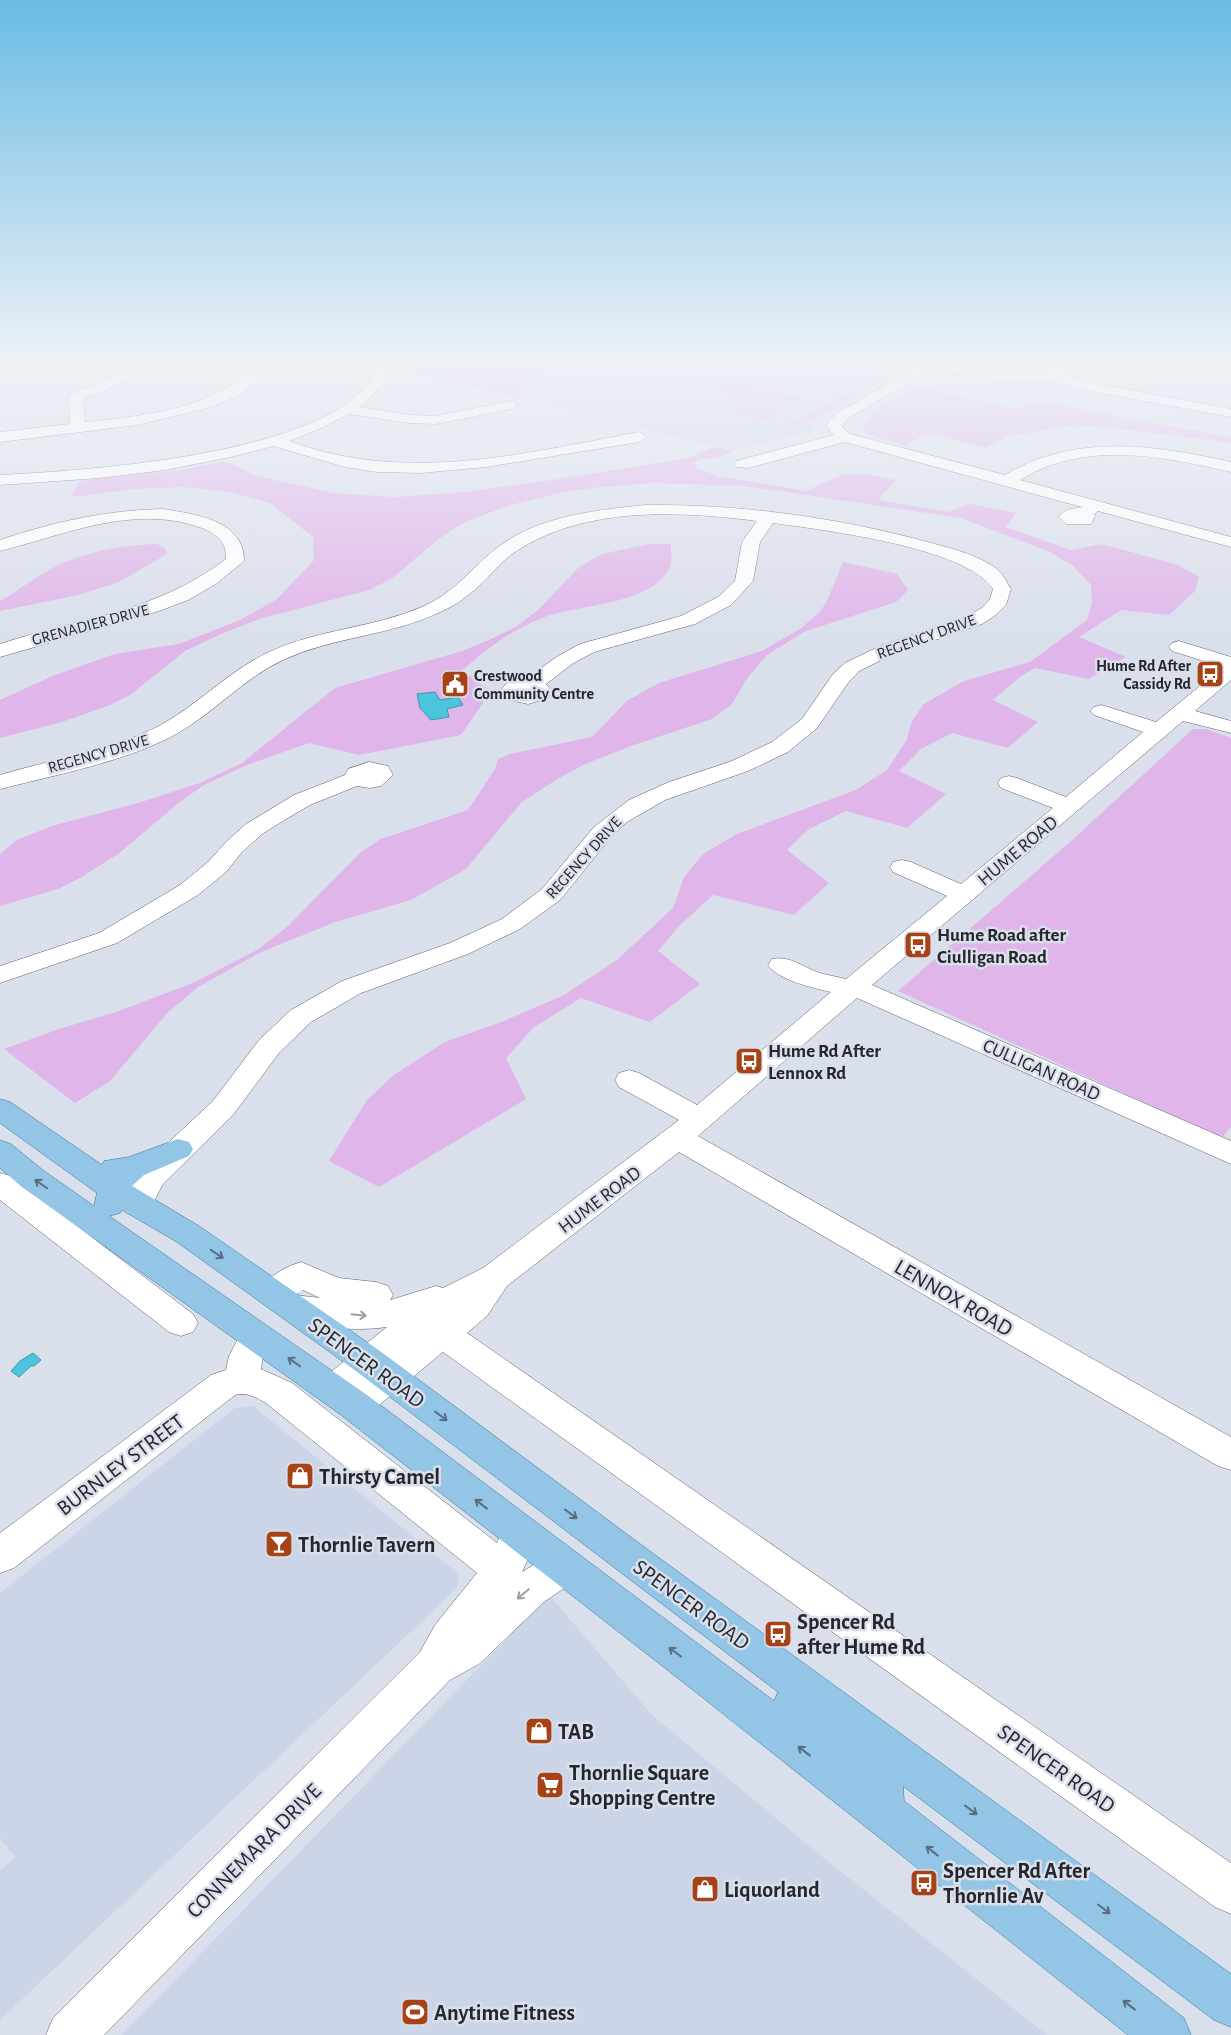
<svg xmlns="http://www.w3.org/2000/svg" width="1231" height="2035" font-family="'Alegreya Sans',sans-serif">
	<rect width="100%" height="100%" fill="#d9dfeb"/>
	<g fill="#ccd4e7">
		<polygon points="421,360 922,360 816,421 813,432 734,450 409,373"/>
		<polygon points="253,1406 459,1574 457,1588 0,2020 0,1871 15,1857 0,1838 0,1593 235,1408"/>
		<polygon points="549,1595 652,1715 820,1855 1047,2035 122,2035"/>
	</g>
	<g fill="#e0b5e9">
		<polygon points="398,360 553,360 539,368 550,372 548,377 522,382 523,394 517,398 393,369 392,362"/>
		<polygon points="744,373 763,377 750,385 802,398 769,415 775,417 768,421 734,413 734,393 720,390 720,381 734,374"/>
		<polygon points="917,386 1016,409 1035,403 1057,404 1092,412 1231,437 1231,443 1112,428 1075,425 1010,436 985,448 929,434 922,436 905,446 862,432 873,412"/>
		<polygon points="841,395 855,397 804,425 781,421 794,421"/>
		<polygon points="715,447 733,451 718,458 699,459 694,463 698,469 718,476 806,491 841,475 870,475 896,480 878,500 948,512 970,504 1016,513 1005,527 1071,550 1102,544 1178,565 1199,577 1195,591 1169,615 1121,610 1079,637 1126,657 1089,679 1035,668 1021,676 993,700 1038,722 1008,748 952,733 921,749 899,771 946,794 907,828 846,811 809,829 787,850 829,883 794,915 713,895 679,926 658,951 700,984 650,1022 581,998 534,1027 506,1058 526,1099 379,1187 329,1161 367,1100 394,1075 445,1042 504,1021 564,995 617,960 673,908 684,877 703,854 737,834 856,790 887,770 906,741 912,721 924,704 964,681 1030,662 1087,620 1092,603 1091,585 1073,566 1050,552 961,518 745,486 653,483 599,487 560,493 510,505 465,522 440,538 391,579 369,590 259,619 223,633 185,651 130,695 110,705 62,722 0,738 0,700 2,699 55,675 115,654 179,644 240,620 276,600 314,560 313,537 270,503 229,492 184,487 135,489 72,497 80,481 187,469 224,461 257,476 333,493 394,497 464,492 538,482 685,459"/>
		<path d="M157 544 166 549 167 554 119 582 78 595 0 611V601C17 592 32 579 49 570 82 552 120 545 157 544Z"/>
		<path d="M649 544H671C671 550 672 561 670 567 653 605 579 604 545 617 510 631 490 646 462 671L491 691 461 735 359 755 309 743 247 765 204 785 181 801 118 854 80 878 58 889 0 906V854L17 840 52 826 138 803 200 783 242 763 335 688 462 651 489 640 517 626 538 610 579 567 602 554Z"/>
		<polygon points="843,562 897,574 908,590 896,602 806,631 768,654 748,677 732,704 712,719 631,746 583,765 556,780 522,802 466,869 411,900 335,922 259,953 198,987 167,1013 110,1081 75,1103 4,1049 59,1029 116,1012 193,983 257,950 288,926 361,852 381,839 468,810 495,769 498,759 510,754 592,737 627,701 659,683 762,651 800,629 820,612 827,601"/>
		<polygon points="1193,729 1206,729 1231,738 1231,1127 1222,1138 898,991 1070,842"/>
	</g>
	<g fill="#4bc5de" stroke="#4096a9">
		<polygon points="435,692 440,700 458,697 463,705 447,709 449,717 431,720 420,708 417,694"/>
		<polygon points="33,1353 41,1360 34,1366 31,1366 19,1377 11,1371 20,1361"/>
	</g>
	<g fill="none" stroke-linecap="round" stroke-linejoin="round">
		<defs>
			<g id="minor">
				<polygon points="17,360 38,360 36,363 0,374 0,366"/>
				<path d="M252 360H266L262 377 241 394 212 407 137 425 0 442V432L70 424 69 397 71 394 125 372 130 371 137 375 135 378 83 399 85 422C143 416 203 410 250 372Z"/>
				<path d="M378 360H392C389 381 375 394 359 407L409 415 436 416 511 401 518 405 511 409 436 424 409 423 349 414 317 430 289 441C406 484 521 454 639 432L647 437 639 442 486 467 421 473 377 472 345 467 273 446 231 457 165 470 100 478 0 485V475C77 471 362 455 378 360Z"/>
				<path d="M929 360H946L942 364 989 372 1028 373 1046 370 1074 360H1092L1062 375 1082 381 1231 409V417L1079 389 1046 379 1009 381 931 370 847 419 842 427 850 434 1005 475C1075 433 1155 445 1231 462V472C1162 456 1084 440 1020 480L1231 537V547L1098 511 1094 514 1095 516 1091 524H1066L1059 517C1066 507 1072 510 1082 507L845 442 748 468 736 467 734 464 736 461 834 435 826 428 828 422 837 413Z"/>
				<polygon points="1154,360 1186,360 1231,368 1231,376 1161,364"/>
				<path d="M646 505C739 504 834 517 924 541 949 548 978 554 998 570 1004 575 1007 583 1011 589L1006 605 996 615 982 624 894 654 859 671 848 683 817 728 788 752 748 771 665 800 627 822 611 837 560 900 520 929 468 954 361 993 311 1022 279 1053 233 1115 163 1184 148 1213 137 1216 126 1213 121 1205 141 1168 213 1101 259 1040 291 1010 342 981 450 943 502 919 542 889 594 827 629 800 669 782 732 761 772 742 802 719 833 674 845 663 880 646 968 616 983 607 990 599 993 589C966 547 823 530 773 523L760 542 753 581 731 605 695 624 594 652 572 664 546 684 550 689 545 699 528 704 506 699 500 691 508 682 527 678 558 656 580 644 681 616 718 597 735 581 742 542 757 521C679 511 584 506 515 552 501 561 491 575 479 586 467 597 453 607 438 613 389 636 332 637 283 660 244 678 215 712 178 733 129 761 55 775 0 789V775C53 759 109 751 159 726 198 705 228 671 269 652 318 629 375 628 424 606 458 590 471 568 498 547 539 516 596 510 646 505Z"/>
				<path d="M163 509C194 514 245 520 244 561L216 584 188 600 159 611 0 657V644C82 617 155 613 226 559 227 541 215 533 199 527 133 504 64 535 0 551V540C53 522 107 510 163 509Z"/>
				<path d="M1179 641 1231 657V680L1195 711 1231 721V733L1183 721 872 985 1231 1141V1164L857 998 698 1136 1231 1437V1470L1218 1466 679 1152 507 1286 487 1316 467 1333 1231 1863V1914L1215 1907 443 1352 367 1415 354 1420 341 1415 337 1403 321 1400 316 1390 321 1380 387 1327C354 1332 313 1327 281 1317L276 1308 278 1304 274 1306 262 1302 257 1293C266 1278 284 1267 301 1262L339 1278 376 1282 388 1286 393 1295 390 1300 436 1286 443 1288 483 1268 679 1120 619 1087 615 1080 619 1073 629 1070 639 1073 697 1105 831 992C813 988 778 980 768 965L772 959C791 955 805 969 823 974 831 976 839 977 846 979L947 896 893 872 890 867 893 862 902 860 911 862 961 884 1053 808 1001 788 998 783 1001 778 1009 776 1017 778 1066 797 1143 732 1094 715 1090 711 1094 707 1101 705 1108 707 1156 722 1223 667 1172 651 1169 647 1172 643ZM303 1290 320 1298 295 1295Z"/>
				<polygon points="369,762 388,766 393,775 381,786 370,788 357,786 310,805 286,819 262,834 242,852 226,872 198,895 117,943 0,983 0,966 99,933 180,885 208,862 226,842 246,824 294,795 345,775 348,769"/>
				<polygon points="0,1173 11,1176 193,1314 198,1323 193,1332 181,1336 169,1332 0,1200"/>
				<path d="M256 1323 268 1327 273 1336 263 1356 261 1369 292 1383 497 1543 506 1522 520 1517 534 1522 539 1534 522 1572 550 1555 564 1550 578 1555 584 1567 578 1579 545 1601 479 1664 450 1680 104 2035H46L53 2018 420 1652 435 1625 477 1573 266 1403C256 1397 247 1392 235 1395L14 1568 0 1573V1533L211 1375 226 1370 229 1356 244 1327Z"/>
			</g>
			<path id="major" d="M0 1099 10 1102 102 1165 104 1161 129 1157 178 1139 189 1142 193 1149 189 1156 144 1175 132 1186 199 1226 380 1351 655 1555 1231 1974V2027L1214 2020 903 1786 904 1801 1184 2018 1191 2035H1128L702 1697 341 1415 22 1187 0 1168V1140L11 1144 44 1171 94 1206 97 1193 0 1123ZM122 1210 177 1242 356 1371 778 1692 774 1701 367 1395 109 1216 120 1213Z"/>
		</defs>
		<use href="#minor" stroke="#5d616c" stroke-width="1"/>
		<use href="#major" stroke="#3d749a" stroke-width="1"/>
		<use href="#minor" fill="#fff" fill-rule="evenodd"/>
		<use href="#major" fill="#92c5e6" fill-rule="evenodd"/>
	</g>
	<defs><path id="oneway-shaft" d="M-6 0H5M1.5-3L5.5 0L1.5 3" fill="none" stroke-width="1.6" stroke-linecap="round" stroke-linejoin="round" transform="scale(1.25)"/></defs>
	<g stroke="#576e80">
		<use href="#oneway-shaft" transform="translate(41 1184) rotate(-145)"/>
		<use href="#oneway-shaft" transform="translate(217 1254) rotate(34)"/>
		<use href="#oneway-shaft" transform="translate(294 1362) rotate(-145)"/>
		<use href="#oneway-shaft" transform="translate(441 1416) rotate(37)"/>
		<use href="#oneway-shaft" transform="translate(481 1504) rotate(-142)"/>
		<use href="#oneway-shaft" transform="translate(571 1514) rotate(37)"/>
		<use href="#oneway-shaft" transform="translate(675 1652) rotate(-143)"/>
		<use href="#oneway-shaft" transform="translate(804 1751) rotate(-142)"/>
		<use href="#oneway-shaft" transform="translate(971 1810) rotate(37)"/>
		<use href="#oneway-shaft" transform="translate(932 1851) rotate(-142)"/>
		<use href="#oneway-shaft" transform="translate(1104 1909) rotate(37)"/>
		<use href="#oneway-shaft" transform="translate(1129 2005) rotate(-142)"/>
	</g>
	<g stroke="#9d9ea0">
		<use href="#oneway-shaft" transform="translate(359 1315) rotate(6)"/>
		<use href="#oneway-shaft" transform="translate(523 1594) rotate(140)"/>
	</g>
	<linearGradient id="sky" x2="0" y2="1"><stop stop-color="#69bbe4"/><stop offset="0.56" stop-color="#eef1f6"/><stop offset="1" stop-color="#eef1f6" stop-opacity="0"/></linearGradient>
	<rect width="1231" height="645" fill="url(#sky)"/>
	<defs>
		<symbol id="bus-square" viewBox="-11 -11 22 22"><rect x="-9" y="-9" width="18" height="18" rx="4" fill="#a74116" stroke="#d9dfeb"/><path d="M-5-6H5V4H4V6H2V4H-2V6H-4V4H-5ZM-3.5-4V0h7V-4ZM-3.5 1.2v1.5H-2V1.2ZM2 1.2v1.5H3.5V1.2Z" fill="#fff"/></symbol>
		<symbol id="civic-square" viewBox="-11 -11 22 22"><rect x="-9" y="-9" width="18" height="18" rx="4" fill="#a74116" stroke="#d9dfeb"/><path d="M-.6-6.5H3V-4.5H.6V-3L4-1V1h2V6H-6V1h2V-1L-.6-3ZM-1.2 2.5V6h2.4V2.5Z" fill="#fff"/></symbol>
		<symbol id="shop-square" viewBox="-11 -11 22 22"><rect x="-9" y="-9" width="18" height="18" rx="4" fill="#a74116" stroke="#d9dfeb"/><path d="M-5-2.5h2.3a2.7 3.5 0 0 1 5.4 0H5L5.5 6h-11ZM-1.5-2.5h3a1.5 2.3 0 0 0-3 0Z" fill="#fff"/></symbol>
		<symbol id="bar-square" viewBox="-11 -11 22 22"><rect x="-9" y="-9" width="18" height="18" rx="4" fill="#a74116" stroke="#d9dfeb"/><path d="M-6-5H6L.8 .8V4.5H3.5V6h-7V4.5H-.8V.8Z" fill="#fff"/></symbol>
		<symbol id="supermarket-square" viewBox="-11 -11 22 22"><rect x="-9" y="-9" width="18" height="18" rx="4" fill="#a74116" stroke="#d9dfeb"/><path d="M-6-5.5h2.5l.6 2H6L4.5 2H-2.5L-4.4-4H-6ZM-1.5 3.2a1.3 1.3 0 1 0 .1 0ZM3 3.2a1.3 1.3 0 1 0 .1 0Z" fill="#fff"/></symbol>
		<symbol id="stadium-square" viewBox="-11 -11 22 22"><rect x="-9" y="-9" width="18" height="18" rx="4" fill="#a74116" stroke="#d9dfeb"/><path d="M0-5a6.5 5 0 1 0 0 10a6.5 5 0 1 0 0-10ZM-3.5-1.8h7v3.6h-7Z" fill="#fff"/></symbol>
	</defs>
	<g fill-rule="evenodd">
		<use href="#bus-square" x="1194" y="658" width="32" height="32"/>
		<use href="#civic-square" x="439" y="668" width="32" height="32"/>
		<use href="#bus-square" x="902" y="929" width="32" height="32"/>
		<use href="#bus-square" x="733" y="1045" width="32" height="32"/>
		<use href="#shop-square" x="284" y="1460" width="32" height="32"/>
		<use href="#bar-square" x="263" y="1528" width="32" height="32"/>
		<use href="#bus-square" x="762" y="1618" width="32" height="32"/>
		<use href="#shop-square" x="523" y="1715" width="32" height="32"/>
		<use href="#supermarket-square" x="534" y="1769" width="32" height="32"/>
		<use href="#bus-square" x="908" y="1867" width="32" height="32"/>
		<use href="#shop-square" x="689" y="1873" width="32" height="32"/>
		<use href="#stadium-square" x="399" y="1996" width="32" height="32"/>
	</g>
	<g text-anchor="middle" stroke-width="5" stroke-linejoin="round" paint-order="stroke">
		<g font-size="16" fill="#26272c" stroke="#d9dfeb">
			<text transform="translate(90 624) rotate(-15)" y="6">GRENADIER DRIVE</text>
			<text transform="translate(926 636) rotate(-20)" y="6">REGENCY DRIVE</text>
			<text transform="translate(98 753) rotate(-16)" y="6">REGENCY DRIVE</text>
			<text transform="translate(583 857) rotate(-48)" y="6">REGENCY DRIVE</text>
		</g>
		<g font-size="16" font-weight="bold" fill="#26272c" stroke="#d9dfeb" text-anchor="end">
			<text x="1191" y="671">Hume Rd After<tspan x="1191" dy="18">Cassidy Rd</tspan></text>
			<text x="474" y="681" text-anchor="start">Crestwood<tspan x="474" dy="18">Community Centre</tspan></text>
		</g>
		<g font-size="19" fill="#26272c" stroke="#d9dfeb">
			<text transform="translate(1017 850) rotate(-40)" y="7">HUME ROAD</text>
			<text transform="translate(1042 1069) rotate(24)" y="7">CULLIGAN ROAD</text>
			<text transform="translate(599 1199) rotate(-37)" y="7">HUME ROAD</text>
		</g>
		<g font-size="19" font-weight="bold" fill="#26272c" stroke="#d9dfeb" text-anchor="start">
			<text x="937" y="941">Hume Road after<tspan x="937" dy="22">Ciulligan Road</tspan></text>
			<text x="768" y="1057">Hume Rd After<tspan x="768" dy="22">Lennox Rd</tspan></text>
		</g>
		<g font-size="22" fill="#26272c" stroke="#d9dfeb">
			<text transform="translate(954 1297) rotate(30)" y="8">LENNOX ROAD</text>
			<text transform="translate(367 1362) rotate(36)" y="8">SPENCER ROAD</text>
			<text transform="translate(120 1464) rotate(-37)" y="8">BURNLEY STREET</text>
			<text transform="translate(692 1604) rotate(36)" y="8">SPENCER ROAD</text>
			<text transform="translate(1057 1768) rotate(35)" y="8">SPENCER ROAD</text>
			<text transform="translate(253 1850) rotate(-45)" y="8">CONNEMARA DRIVE</text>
		</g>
		<g font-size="22" font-weight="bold" fill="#26272c" stroke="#d9dfeb" text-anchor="start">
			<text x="319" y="1484">Thirsty Camel</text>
			<text x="298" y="1552">Thornlie Tavern</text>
			<text x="797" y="1629">Spencer Rd<tspan x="797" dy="25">after Hume Rd</tspan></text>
			<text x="558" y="1739">TAB</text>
			<text x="569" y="1780">Thornlie Square<tspan x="569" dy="25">Shopping Centre</tspan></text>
			<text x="943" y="1878">Spencer Rd After<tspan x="943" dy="25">Thornlie Av</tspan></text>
			<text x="724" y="1897">Liquorland</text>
			<text x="434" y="2020">Anytime Fitness</text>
		</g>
	</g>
</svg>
